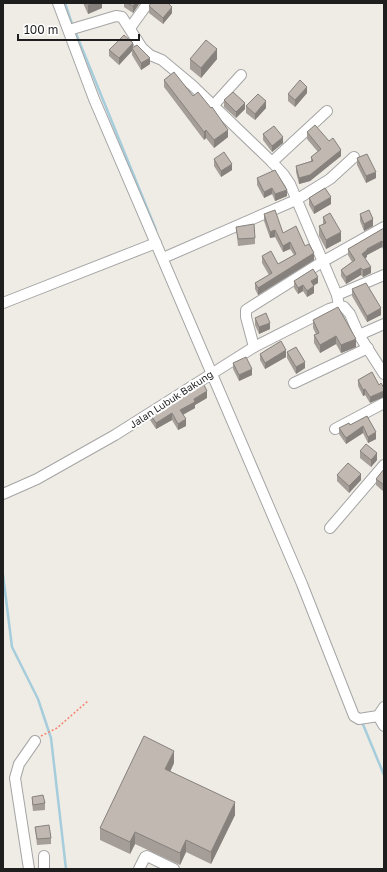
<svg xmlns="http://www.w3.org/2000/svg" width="387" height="872" font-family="'Golos Text',sans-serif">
	<rect width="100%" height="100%" fill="#efece5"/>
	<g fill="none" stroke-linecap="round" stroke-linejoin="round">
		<g stroke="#a6cddc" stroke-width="2.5">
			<polyline points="65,3 73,27"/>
			<polyline points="75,31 156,230"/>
			<polyline points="3,575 12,647 38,699 51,738 66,869"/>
			<polyline points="362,722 384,775"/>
		</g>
		<defs>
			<g id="minor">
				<polyline points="58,3 94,99 302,584 354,716 359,719 378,716 384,707"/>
				<polyline points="130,28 148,3"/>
				<polyline points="69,30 116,16 122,17 142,48 150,55 162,60 192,85 272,162 284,175 290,184 337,295 339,306"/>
				<polyline points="212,107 241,75"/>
				<polyline points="272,162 327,111"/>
				<polyline points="163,258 296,200 330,179 354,157"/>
				<polyline points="337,295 384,275"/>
				<polyline points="3,303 156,243"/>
				<polyline points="339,306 344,307 350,314 359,335 384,374"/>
				<polyline points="359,335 384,324"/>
				<polyline points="254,347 246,317 246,310 322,262 384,227"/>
				<polyline points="294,383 368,348"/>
				<polyline points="335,429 384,403"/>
				<polyline points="3,494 37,479 115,435 254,347 329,309 339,306"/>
				<polyline points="330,528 384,465"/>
				<polyline points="378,716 384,726"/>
				<polyline points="44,856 44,869"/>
				<polyline points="29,869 15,778 19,764 35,741"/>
				<polyline points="139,869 145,857 147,856 174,869"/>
			</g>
		</defs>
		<use href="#minor" stroke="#a5a5a5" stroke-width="12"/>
		<polyline stroke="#f6826f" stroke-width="1.5" stroke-dasharray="2 2" stroke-linecap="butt" points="41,736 57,728 88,701"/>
		<use href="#minor" stroke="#fff" stroke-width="10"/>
	</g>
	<g fill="#a59e98">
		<polygon points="83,3 102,3 102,8 88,14"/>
		<polygon points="124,3 139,3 139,4 133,13 124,7"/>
		<polygon points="149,6 172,13 163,24 149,13"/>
		<polygon points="133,47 150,64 141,70 132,55 132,51 119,65 109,56 109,50"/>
		<polygon points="190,59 217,59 201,78 190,69"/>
		<polygon points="164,80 193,96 228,137 214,148 206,138 204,140 164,87"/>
		<polygon points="307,93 295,107 288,101 288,94"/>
		<polygon points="224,100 245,109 236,118 224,107"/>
		<polygon points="246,106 266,108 255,120 246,113"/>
		<polygon points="307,132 341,156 310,181 299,184 296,172 296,166 311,161 311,157 318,152 307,139"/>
		<polygon points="263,134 283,143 272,152 263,140"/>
		<polygon points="357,158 376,178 366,183 357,165"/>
		<polygon points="214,159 232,170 221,177 214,166"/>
		<polygon points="257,178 287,196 275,201 272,194 264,198 257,185"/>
		<polygon points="309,198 331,204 314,214 309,205"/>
		<polygon points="264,214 283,233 305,246 314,260 258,295 255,289 255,283 269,275 262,263 262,256 278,264 294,255 290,249 283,252 275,237 270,238 264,221"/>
		<polygon points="360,214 373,226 364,231 360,221"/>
		<polygon points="323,217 341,241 326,249 319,236 319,226 323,225"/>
		<polygon points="236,227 255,238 255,244 238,246"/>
		<polygon points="384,228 384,251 382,247 367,255 367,257 365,258 371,273 363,277 361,275 346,284 341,276 341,270 352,262 348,255 348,249"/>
		<polygon points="294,281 318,283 314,285 314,293 307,297 303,291 298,294 294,288"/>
		<polygon points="352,289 381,315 367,322 352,296"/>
		<polygon points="255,318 270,329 259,334 255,325"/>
		<polygon points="313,320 356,347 341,353 336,344 320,353 314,343 314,335 316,334 313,328"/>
		<polygon points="287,352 305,368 296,374 287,358"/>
		<polygon points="260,354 286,357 265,369 260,360"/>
		<polygon points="233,363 252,375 239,381 233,369"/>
		<polygon points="372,372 370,403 365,395 363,396 358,386 358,380"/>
		<polygon points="207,398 195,405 195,408 183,415 186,426 178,430 172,420 156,429 150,420 150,414"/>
		<polygon points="367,416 376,439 368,443 363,433 346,444 339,434 339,428 350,425"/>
		<polygon points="360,451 377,460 371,467 360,458"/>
		<polygon points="384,469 384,492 376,485 376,479"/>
		<polygon points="337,475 361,480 349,493 337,481"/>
		<polygon points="174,763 170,772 235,815 211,864 186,852 180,865 135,844 130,854 100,840 100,828"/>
		<polygon points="32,797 45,803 45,810 33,811 32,803"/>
		<polygon points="35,827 51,838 51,844 37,845"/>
	</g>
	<g fill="#86817c">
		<polygon points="92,3 102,3 102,8 88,14 88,5"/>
		<polygon points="135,3 139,3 139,4 133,13 133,6"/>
		<polygon points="172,7 172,13 163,24 163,18"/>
		<polygon points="133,43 133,50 132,48 132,51 119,65 119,58"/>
		<polygon points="217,49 217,59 201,78 201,68"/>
		<polygon points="150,58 150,64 141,70 141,63"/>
		<polygon points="307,87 307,93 295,107 295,100"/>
		<polygon points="266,101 266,108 255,120 255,114"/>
		<polygon points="245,103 245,109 236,118 236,112"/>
		<polygon points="206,130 206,138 204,140 204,132"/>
		<polygon points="228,130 228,137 214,148 214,140"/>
		<polygon points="283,137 283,143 272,152 272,146"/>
		<polygon points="341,150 341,156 310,181 299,184 299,178"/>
		<polygon points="232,164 232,170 221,177 221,171"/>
		<polygon points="376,172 376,178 366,183 366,176"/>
		<polygon points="272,188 272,194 264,198 264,192"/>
		<polygon points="287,190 287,196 275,201 275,194"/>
		<polygon points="331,197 331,204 314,214 314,207"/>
		<polygon points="373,219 373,226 364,231 364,224"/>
		<polygon points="275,230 275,237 270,238 270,232"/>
		<polygon points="341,232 341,241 326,249 326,240"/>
		<polygon points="382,241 382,247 367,255 367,257 362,260 362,254 367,249"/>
		<polygon points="290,242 290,249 283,252 283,246"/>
		<polygon points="314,253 314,260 258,295 258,288"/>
		<polygon points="371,267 371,273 363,277 363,270"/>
		<polygon points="361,268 361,275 346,284 346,277"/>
		<polygon points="318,277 318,283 311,287 311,281"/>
		<polygon points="303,285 303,291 298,294 298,288"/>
		<polygon points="314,286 314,293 307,297 307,291"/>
		<polygon points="381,308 381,315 367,322 367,316"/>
		<polygon points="270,323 270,329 259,334 259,327"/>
		<polygon points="336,336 336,344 320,353 320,345"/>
		<polygon points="356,339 356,347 341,353 341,345"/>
		<polygon points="286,350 286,357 265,369 265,363"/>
		<polygon points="305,362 305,368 296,374 296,367"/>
		<polygon points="252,369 252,375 239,381 239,375"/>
		<polygon points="365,389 365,395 363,396 363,390"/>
		<polygon points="207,391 207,398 195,405 195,408 180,416 180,410 194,399"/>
		<polygon points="384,391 384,397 370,403 370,397"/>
		<polygon points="172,413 172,420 156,429 156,423"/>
		<polygon points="186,419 186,426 178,430 178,424"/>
		<polygon points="363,426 363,433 346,444 346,438"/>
		<polygon points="376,432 376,439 368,443 368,437"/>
		<polygon points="377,453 377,460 371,467 371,460"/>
		<polygon points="361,474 361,480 349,493 349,486"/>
		<polygon points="174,751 174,763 165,782 165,769"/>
		<polygon points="235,802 235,815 211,864 211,852"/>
		<polygon points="135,832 135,844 130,854 130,842"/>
		<polygon points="186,840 186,852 180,865 180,853"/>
	</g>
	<g fill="#c0b8b1" stroke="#86817c">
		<polygon points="127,3 135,3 133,6"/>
		<polygon points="151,3 168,3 172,7 163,18 149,6"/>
		<polygon points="124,35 133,43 119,58 109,50"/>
		<polygon points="206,40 217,49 201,68 190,59"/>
		<polygon points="137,45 150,58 141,63 132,48"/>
		<polygon points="174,72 193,96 198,92 211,108 212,107 228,130 214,140 206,130 204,132 164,80"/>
		<polygon points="300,80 307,87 295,100 288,94"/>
		<polygon points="233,92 245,103 236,112 224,100"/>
		<polygon points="258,94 266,101 255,114 246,106"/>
		<polygon points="315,125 329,141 333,138 341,150 310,175 299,178 296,166 313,161 311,157 321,149 307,132"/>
		<polygon points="274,126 283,137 272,146 263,134"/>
		<polygon points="224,152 232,164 221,171 214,159"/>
		<polygon points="367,154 376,172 366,176 357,158"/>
		<polygon points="275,170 287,190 275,194 272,188 264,192 257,178"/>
		<polygon points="325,188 331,197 314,207 309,198"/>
		<polygon points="275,210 283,233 296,226 305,246 309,244 314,253 258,288 255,283 272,273 262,256 271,251 278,264 296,254 290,242 283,246 275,230 270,232 264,214"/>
		<polygon points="369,210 373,219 364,224 360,214"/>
		<polygon points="330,213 341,232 326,240 319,226 326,223 323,217"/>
		<polygon points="254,224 255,238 238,239 236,227"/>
		<polygon points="384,228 384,244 382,241 367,249 367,250 362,254 371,267 363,270 361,268 346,277 341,270 355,260 348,249"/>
		<polygon points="313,269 318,277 311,281 314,286 307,291 303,285 298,288 294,281"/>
		<polygon points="366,283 381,308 367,316 352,289"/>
		<polygon points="338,307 356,339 341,345 336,336 320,345 314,335 319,333 313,320"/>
		<polygon points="266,313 270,323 259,327 255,318"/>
		<polygon points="281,341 286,350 265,363 260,354"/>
		<polygon points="296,347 305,362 296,367 287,352"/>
		<polygon points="246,357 252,369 239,375 233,363"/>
		<polygon points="372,372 379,385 381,383 384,388 384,391 370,397 365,389 363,390 358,380"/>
		<polygon points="202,381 207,391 194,399 195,402 180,410 186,419 178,424 172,413 156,423 150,414"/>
		<polygon points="367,416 376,432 368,437 363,426 346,438 339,428 349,423 350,425"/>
		<polygon points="366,444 377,453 371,460 360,451"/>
		<polygon points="348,463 361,474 349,486 337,475"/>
		<polygon points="384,469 384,485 376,479"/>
		<polygon points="144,736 174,751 165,769 235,802 211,852 186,840 180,853 135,832 130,842 100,828"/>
		<polygon points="43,795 45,803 33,805 32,797"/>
		<polygon points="49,825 51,838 37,839 35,827"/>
	</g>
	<g text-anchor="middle" stroke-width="4" stroke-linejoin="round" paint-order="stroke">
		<g font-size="10" fill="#1e1e1e" stroke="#fff">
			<text transform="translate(171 399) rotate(-33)" y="4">Jalan Lubuk Bakung</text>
		</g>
	</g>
	<rect width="387" height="872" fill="none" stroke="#1e1e1e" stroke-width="8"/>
	<path d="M18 34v6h121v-6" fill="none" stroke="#1e1e1e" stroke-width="2"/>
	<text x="24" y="34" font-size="12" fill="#1e1e1e" stroke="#ffffff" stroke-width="3" paint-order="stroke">100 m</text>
</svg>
